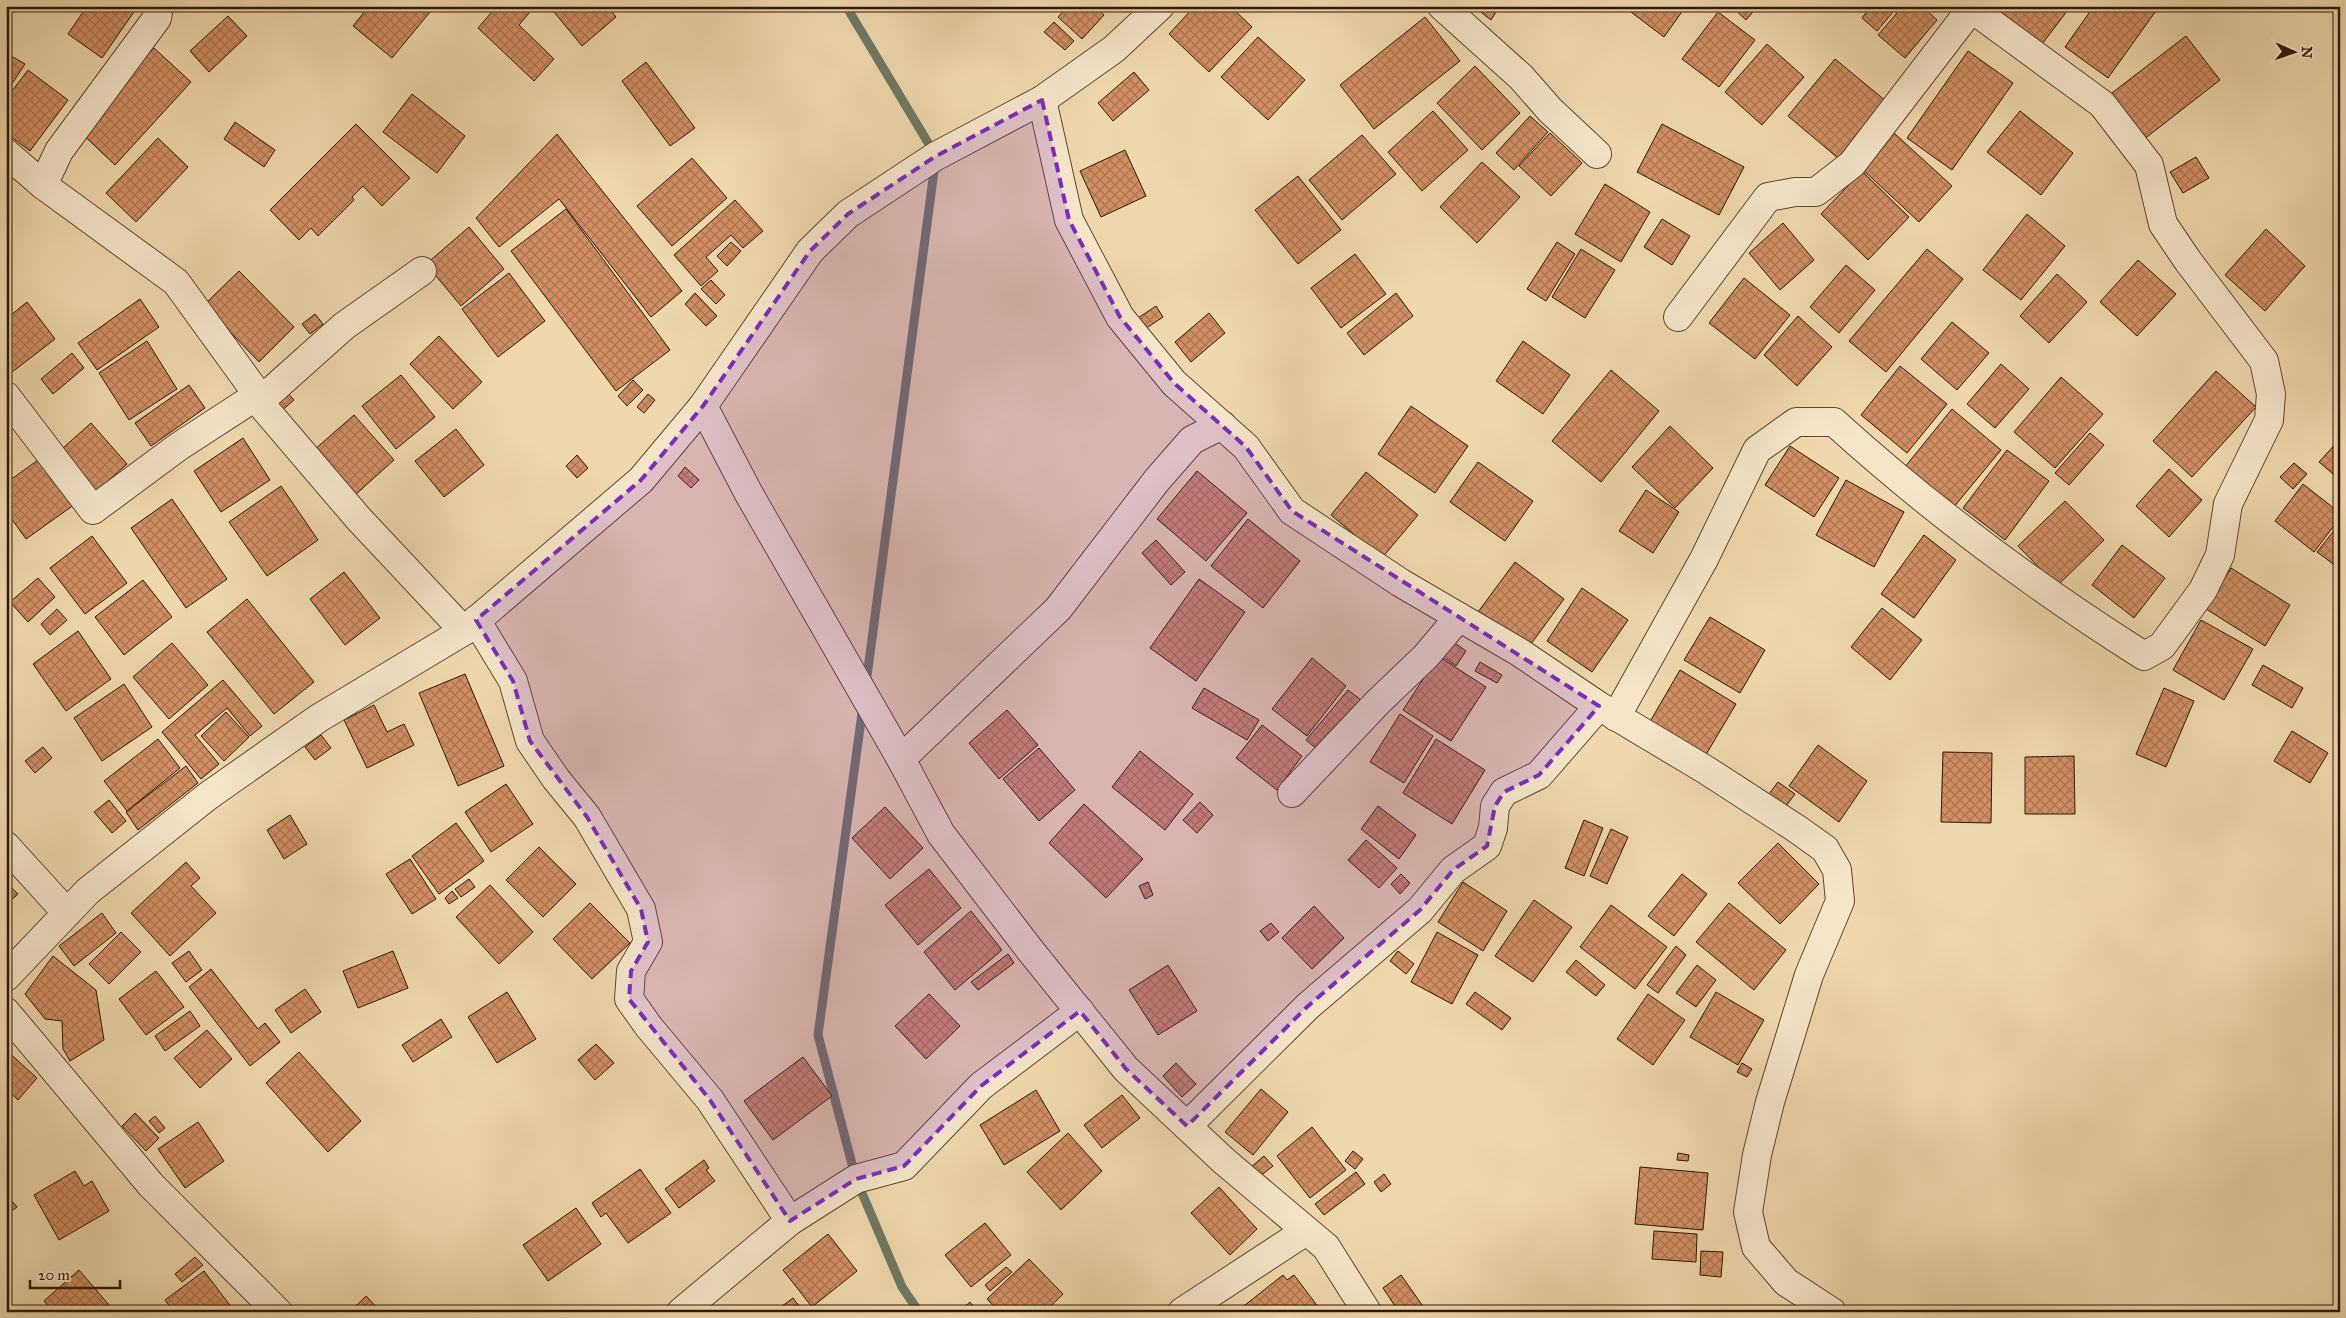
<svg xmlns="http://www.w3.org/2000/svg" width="2346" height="1318" font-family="'IM FELL Great Primer',serif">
	<defs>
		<pattern id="building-cross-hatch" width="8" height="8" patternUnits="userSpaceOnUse" patternTransform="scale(1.25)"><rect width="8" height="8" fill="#d28f64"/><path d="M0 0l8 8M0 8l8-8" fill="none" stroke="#ab7450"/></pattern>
	</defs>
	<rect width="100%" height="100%" fill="#efd8ad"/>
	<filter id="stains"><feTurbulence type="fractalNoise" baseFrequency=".004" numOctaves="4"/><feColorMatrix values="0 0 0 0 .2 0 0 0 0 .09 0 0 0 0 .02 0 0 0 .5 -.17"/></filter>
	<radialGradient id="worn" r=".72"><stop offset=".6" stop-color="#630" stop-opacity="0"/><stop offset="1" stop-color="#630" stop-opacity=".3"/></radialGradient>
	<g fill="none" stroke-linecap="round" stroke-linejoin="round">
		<g stroke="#6e7965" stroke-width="9">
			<polyline points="846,6 936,156 866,684"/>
			<polyline points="863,706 818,1035 856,1179 902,1287 919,1312"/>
		</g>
	</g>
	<g fill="url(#building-cross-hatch)" stroke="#2d1802">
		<polygon points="87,6 138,6 102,58 68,34"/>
		<polygon points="369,6 435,6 392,58 353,26"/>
		<polygon points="497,6 522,6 529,13 519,25 554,59 534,81 478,28"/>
		<polygon points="561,6 607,6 616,17 582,46 554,12"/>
		<polygon points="1068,6 1095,6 1104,15 1082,39 1058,17"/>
		<polygon points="1195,6 1230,6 1252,27 1209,72 1169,34"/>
		<polygon points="1473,6 1500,6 1491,20"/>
		<polygon points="1623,6 1686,6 1664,37"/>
		<polygon points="1731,6 1758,6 1746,20"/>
		<polygon points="1871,6 1898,6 1877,31 1862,18"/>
		<polygon points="1903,6 1922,6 1937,20 1905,58 1878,35"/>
		<polygon points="1999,6 2071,6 2039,48 1994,13"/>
		<polygon points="2094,6 2155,6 2158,8 2108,78 2065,47"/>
		<polygon points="1718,12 1755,40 1719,87 1682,59"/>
		<polygon points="228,16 247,36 209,72 190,51"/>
		<polygon points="1425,17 1460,61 1374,129 1340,85"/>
		<polygon points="1054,22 1074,41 1065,50 1044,32"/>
		<polygon points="2186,36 2220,80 2143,140 2108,96"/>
		<polygon points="1258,37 1305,80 1268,120 1221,77"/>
		<polygon points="1767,44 1804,77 1762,125 1725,92"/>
		<polygon points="154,48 191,82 115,165 78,130"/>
		<polygon points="1968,51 2013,83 1952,170 1907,138"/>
		<polygon points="6,53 25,64 6,93"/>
		<polygon points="1835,59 1886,101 1838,158 1788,116"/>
		<polygon points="646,62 695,128 670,146 622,81"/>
		<polygon points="1475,66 1520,113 1482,150 1437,103"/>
		<polygon points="28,70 68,100 30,151 6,133 6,99"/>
		<polygon points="1134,72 1149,90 1113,121 1098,103"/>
		<polygon points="412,94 465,136 437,173 383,132"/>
		<polygon points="1433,111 1468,150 1422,191 1388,152"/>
		<polygon points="2020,111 2073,153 2041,195 1987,152"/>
		<polygon points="1530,116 1548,132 1514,170 1496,153"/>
		<polygon points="235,122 275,150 264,167 224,139"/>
		<polygon points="356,124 410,178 382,206 363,186 352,197 354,200 318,236 311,228 299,240 270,210"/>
		<polygon points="1662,124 1744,167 1719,215 1637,172"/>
		<polygon points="1893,132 1952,186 1919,222 1860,167"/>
		<polygon points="1550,133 1582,163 1551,196 1519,166"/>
		<polygon points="557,134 682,291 651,317 559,199 499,247 476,218"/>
		<polygon points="1362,135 1396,174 1342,220 1309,180"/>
		<polygon points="158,138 188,167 136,222 106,193"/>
		<polygon points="1125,150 1146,196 1101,217 1080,171"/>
		<polygon points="2196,157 2209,178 2183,193 2170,172"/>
		<polygon points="692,158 727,198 672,246 637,206"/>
		<polygon points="1482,162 1520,197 1477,243 1440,207"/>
		<polygon points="1862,171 1909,217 1868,260 1821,214"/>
		<polygon points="1298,176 1341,230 1298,264 1255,210"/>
		<polygon points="1605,184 1650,212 1621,262 1575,234"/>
		<polygon points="735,200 763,231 743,248 731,235 706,257 718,271 701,286 674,255"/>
		<polygon points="566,209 670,350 616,391 511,251"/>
		<polygon points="2027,214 2065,246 2021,300 1983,270"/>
		<polygon points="1662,219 1690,236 1672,265 1644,247"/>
		<polygon points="1783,223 1814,260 1780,290 1749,253"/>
		<polygon points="469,227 504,269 461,306 426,264"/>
		<polygon points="2266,229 2305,266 2265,311 2225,275"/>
		<polygon points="731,242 741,251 727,266 717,256"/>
		<polygon points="1557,242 1575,254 1546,301 1527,289"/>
		<polygon points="1581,249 1615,270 1585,318 1552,297"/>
		<polygon points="1927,249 1963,279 1886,372 1849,341"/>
		<polygon points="1355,254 1386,294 1341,328 1311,288"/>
		<polygon points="2138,260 2176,294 2137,336 2100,302"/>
		<polygon points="1846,265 1875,290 1839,333 1810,307"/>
		<polygon points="239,271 294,327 259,362 204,305"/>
		<polygon points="509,273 545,321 498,357 462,309"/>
		<polygon points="2057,274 2087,302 2049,343 2020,316"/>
		<polygon points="1744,278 1790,315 1755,359 1709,323"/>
		<polygon points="711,280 725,295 716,304 701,289"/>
		<polygon points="695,293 717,316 706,326 685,304"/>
		<polygon points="1396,293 1413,316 1364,355 1347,333"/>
		<polygon points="140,299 159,327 97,370 78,343"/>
		<polygon points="27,302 55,339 7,376 6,319"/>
		<polygon points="1156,306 1163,317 1145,329 1138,318"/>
		<polygon points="1209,313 1225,333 1191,362 1175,342"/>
		<polygon points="315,314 323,324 310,334 302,324"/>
		<polygon points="1798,316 1832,347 1797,386 1764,355"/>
		<polygon points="1952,322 1989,353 1957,390 1921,359"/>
		<polygon points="439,336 482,382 453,409 410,364"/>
		<polygon points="147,341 177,389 129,420 99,373"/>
		<polygon points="1523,341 1570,375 1543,414 1496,381"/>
		<polygon points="72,353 84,368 53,394 41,379"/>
		<polygon points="2001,364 2029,389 1995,428 1967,404"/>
		<polygon points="1900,366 1947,404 1907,453 1861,415"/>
		<polygon points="1611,370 1659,411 1601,482 1552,441"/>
		<polygon points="2216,371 2256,407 2192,477 2153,441"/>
		<polygon points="401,375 435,417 396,449 362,406"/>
		<polygon points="2061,377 2103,414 2055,468 2014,432"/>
		<polygon points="633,380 643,390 627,406 618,396"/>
		<polygon points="189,385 205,408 151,446 135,423"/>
		<polygon points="285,390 294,400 280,412 272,402"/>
		<polygon points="648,394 655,400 644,413 637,407"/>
		<polygon points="1411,406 1468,446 1435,493 1378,454"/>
		<polygon points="1952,409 2001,450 1953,508 1904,468"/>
		<polygon points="354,415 394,460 354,496 314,450"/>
		<polygon points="91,423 127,464 90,497 54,456"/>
		<polygon points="1670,426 1713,468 1675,508 1632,467"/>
		<polygon points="456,429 484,465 444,497 415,461"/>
		<polygon points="2090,433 2104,445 2069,485 2055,473"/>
		<polygon points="243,438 270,480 221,512 194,471"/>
		<polygon points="2340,439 2340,480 2319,462"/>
		<polygon points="1790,446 1839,478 1814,517 1765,485"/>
		<polygon points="2007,450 2049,481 2005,540 1963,508"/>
		<polygon points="45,455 78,502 26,539 6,511 6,483"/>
		<polygon points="577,455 588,468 577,478 566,466"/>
		<polygon points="1478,462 1533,501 1505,541 1450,502"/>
		<polygon points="2294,463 2307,474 2293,489 2280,477"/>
		<polygon points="685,467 699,480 691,488 678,476"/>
		<polygon points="2169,469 2202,500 2169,537 2136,506"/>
		<polygon points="1197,471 1247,513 1206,561 1157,519"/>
		<polygon points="1366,472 1418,515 1382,558 1331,515"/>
		<polygon points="1846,480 1904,512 1874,567 1816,535"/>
		<polygon points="2303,484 2340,513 2340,518 2314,552 2275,521"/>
		<polygon points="281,486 318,540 267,576 229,522"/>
		<polygon points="1646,490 1679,512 1653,553 1619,531"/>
		<polygon points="172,499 227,579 186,608 131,528"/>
		<polygon points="2065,501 2104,540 2057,586 2018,546"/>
		<polygon points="1248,519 1300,561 1263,608 1211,566"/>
		<polygon points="2340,523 2340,569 2317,552"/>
		<polygon points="1924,535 1956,560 1914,618 1881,594"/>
		<polygon points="92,536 127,583 85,614 50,568"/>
		<polygon points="1156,540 1185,572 1171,585 1142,553"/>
		<polygon points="2122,545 2165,578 2134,618 2092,585"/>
		<polygon points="1515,562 1564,599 1528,648 1478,612"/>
		<polygon points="2231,568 2290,605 2265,646 2206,609"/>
		<polygon points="344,572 380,618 345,645 310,599"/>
		<polygon points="38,578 55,597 28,622 10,602"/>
		<polygon points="1199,579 1245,612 1196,681 1150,648"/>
		<polygon points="143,580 172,617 124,655 95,617"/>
		<polygon points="1582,588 1628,620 1592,672 1547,641"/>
		<polygon points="247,599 314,682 274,714 207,632"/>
		<polygon points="1882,608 1922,640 1890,680 1851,647"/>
		<polygon points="57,609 67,620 50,635 41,624"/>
		<polygon points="1710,617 1765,650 1740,693 1684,660"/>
		<polygon points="2201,620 2253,649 2224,700 2173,670"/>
		<polygon points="78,631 111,679 66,711 33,664"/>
		<polygon points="1451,640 1466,651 1456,666 1440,655"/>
		<polygon points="172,643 208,685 169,719 133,677"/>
		<polygon points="1438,656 1486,687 1451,741 1403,710"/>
		<polygon points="1312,658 1346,686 1307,736 1272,709"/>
		<polygon points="1480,662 1502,675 1497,683 1475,671"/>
		<polygon points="2263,665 2303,688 2292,708 2252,685"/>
		<polygon points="1680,670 1736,704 1704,758 1648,725"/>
		<polygon points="465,674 504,766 458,786 419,693"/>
		<polygon points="223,680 262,726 250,736 227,708 195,735 219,764 201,779 162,732"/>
		<polygon points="124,684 152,727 102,761 74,718"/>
		<polygon points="1204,688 1259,720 1247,740 1192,708"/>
		<polygon points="2164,688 2194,701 2166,767 2136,754"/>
		<polygon points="1348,690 1361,700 1319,751 1306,740"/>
		<polygon points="374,705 387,732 404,724 414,745 367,768 344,720"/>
		<polygon points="1007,710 1038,745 999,779 969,743"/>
		<polygon points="226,712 249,737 224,761 201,736"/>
		<polygon points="1400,714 1433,736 1404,783 1370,762"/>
		<polygon points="1262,725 1302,756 1277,790 1236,758"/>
		<polygon points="2292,731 2328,753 2310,783 2274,761"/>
		<polygon points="321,735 331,748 315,760 305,747"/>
		<polygon points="158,739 180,768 127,811 104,781"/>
		<polygon points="1436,739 1485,770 1452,824 1403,793"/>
		<polygon points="1818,745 1867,781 1839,822 1789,786"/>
		<polygon points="43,747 52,758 35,773 25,761"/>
		<polygon points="1039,748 1075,790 1039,821 1003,779"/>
		<polygon points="1140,751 1193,794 1165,830 1112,787"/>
		<polygon points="1943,752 1992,753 1991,823 1941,822"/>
		<polygon points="2074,756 2075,814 2025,814 2025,757"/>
		<polygon points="186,766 198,783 138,830 126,812"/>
		<polygon points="1778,782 1795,794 1783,810 1766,798"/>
		<polygon points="506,784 533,824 491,852 465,812"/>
		<polygon points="109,800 126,821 112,833 94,812"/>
		<polygon points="1200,802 1213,815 1197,833 1183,820"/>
		<polygon points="1084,804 1143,859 1106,898 1049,843"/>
		<polygon points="1378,806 1416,835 1399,859 1361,829"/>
		<polygon points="885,807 923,848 890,879 852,838"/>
		<polygon points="290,815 307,844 284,859 267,830"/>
		<polygon points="1584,820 1603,828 1584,876 1565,868"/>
		<polygon points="456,823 484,861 439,894 412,856"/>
		<polygon points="1611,829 1628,837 1607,884 1590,876"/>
		<polygon points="1366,840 1397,868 1379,888 1348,860"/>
		<polygon points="1778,843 1819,884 1780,924 1738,883"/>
		<polygon points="539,847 576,884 543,917 506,880"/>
		<polygon points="410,859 436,899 412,914 386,874"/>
		<polygon points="186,862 200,878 191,886 216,913 170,956 131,913"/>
		<polygon points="929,869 961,908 918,945 885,905"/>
		<polygon points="1401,874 1410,883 1400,894 1391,884"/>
		<polygon points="1682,874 1707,894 1674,936 1648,916"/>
		<polygon points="469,879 475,887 461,897 455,889"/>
		<polygon points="6,882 18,894 6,905"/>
		<polygon points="1148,882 1153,895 1145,899 1139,886"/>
		<polygon points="1463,882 1507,911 1483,951 1438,922"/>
		<polygon points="490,885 533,932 499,964 456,917"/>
		<polygon points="452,891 458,898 449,904 445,898"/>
		<polygon points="1534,900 1572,927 1533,982 1495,956"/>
		<polygon points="590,903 630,943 592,979 553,939"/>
		<polygon points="1729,903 1786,950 1754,990 1696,942"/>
		<polygon points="1611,905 1667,947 1635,989 1580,947"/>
		<polygon points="1314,906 1344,938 1312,969 1282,938"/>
		<polygon points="971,911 1002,950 955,990 924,952"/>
		<polygon points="102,913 116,933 74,966 59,946"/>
		<polygon points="1271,923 1279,932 1268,941 1260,931"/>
		<polygon points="121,932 141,952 109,984 89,964"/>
		<polygon points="1437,932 1478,955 1452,1004 1411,982"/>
		<polygon points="1676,946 1686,955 1658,993 1647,985"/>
		<polygon points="189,951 202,970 186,982 172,963"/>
		<polygon points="393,951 408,988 358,1008 343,971"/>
		<polygon points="1398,951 1414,964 1406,974 1390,961"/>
		<polygon points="1008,954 1014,963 978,990 971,982"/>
		<polygon points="53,956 96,990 104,1040 70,1061 63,1049 62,1021 45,1019 25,994"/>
		<polygon points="1576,960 1605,985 1596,996 1566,972"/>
		<polygon points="1168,965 1197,1011 1158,1035 1129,990"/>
		<polygon points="1697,965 1716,980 1696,1007 1676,993"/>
		<polygon points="211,969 258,1029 265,1023 280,1042 250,1066 189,987"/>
		<polygon points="156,971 184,1007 146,1035 119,999"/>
		<polygon points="305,989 321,1012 291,1033 275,1010"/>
		<polygon points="507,992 536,1039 497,1063 468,1017"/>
		<polygon points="1475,992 1511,1018 1502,1030 1466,1004"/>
		<polygon points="1716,992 1764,1020 1738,1065 1690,1037"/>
		<polygon points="929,994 960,1026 926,1059 895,1026"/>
		<polygon points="1648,994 1685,1020 1653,1065 1617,1039"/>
		<polygon points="190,1011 200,1026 165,1051 155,1036"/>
		<polygon points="441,1019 452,1037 413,1062 402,1045"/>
		<polygon points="207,1030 232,1059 200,1088 174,1058"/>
		<polygon points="596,1044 614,1063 595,1080 578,1060"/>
		<polygon points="6,1050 37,1078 18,1100 6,1089"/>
		<polygon points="299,1052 361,1121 328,1152 266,1083"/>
		<polygon points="803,1057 832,1096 773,1140 744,1101"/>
		<polygon points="1176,1063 1196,1084 1182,1097 1163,1076"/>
		<polygon points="1742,1063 1752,1069 1747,1077 1737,1072"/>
		<polygon points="1261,1089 1288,1112 1253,1155 1225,1132"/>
		<polygon points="1036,1090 1060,1131 1004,1165 980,1125"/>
		<polygon points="1122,1095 1140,1118 1102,1148 1084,1125"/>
		<polygon points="135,1113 159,1138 146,1151 122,1126"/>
		<polygon points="155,1116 165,1128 159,1133 149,1121"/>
		<polygon points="198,1122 224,1161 185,1188 158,1149"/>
		<polygon points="1312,1127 1346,1170 1310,1198 1277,1156"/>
		<polygon points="1068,1133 1102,1171 1061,1210 1027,1172"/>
		<polygon points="1353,1151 1363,1159 1355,1169 1345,1161"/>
		<polygon points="1678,1153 1689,1155 1688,1161 1677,1160"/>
		<polygon points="1264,1156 1273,1166 1259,1177 1251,1167"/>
		<polygon points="704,1160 709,1168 706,1170 715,1181 679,1208 665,1189"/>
		<polygon points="1640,1167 1708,1173 1703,1230 1635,1224"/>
		<polygon points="640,1169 671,1213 628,1243 606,1213 601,1217 592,1203"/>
		<polygon points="75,1171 84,1186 92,1181 109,1211 59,1240 34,1195"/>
		<polygon points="1356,1172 1365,1184 1324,1215 1315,1204"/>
		<polygon points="1384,1174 1391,1184 1381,1192 1374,1182"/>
		<polygon points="1219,1187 1257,1229 1230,1255 1191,1213"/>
		<polygon points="6,1194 17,1207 6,1215"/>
		<polygon points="576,1208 601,1244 548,1281 523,1245"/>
		<polygon points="985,1223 1011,1255 971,1287 945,1255"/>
		<polygon points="1654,1231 1697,1234 1696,1262 1652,1259"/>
		<polygon points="828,1234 857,1271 812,1307 783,1270"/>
		<polygon points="1701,1251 1723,1252 1721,1277 1700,1275"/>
		<polygon points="195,1257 203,1265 182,1282 175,1274"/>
		<polygon points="1029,1259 1063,1294 1045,1312 999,1312 987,1299"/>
		<polygon points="1006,1267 1012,1272 990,1291 985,1285"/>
		<polygon points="79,1270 115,1312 53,1312 44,1301"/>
		<polygon points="204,1271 235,1312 174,1312 165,1300"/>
		<polygon points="1283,1275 1287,1280 1294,1275 1322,1312 1243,1312 1240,1309"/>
		<polygon points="1401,1275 1427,1312 1399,1312 1383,1288"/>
		<polygon points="366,1296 381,1312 350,1312"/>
		<polygon points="793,1298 803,1311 774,1312"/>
		<polygon points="970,1302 978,1312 959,1312"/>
	</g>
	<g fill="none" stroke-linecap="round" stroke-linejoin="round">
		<defs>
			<g id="minor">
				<polyline points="1442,6 1521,77 1550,110 1597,154"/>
				<polyline points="1042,100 1069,220 1120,317 1174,383 1246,447 1292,511 1401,583 1519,652 1599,706 1706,770 1797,829 1825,849 1837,870 1840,901 1809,975 1770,1102 1757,1155 1748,1212 1756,1247 1786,1282 1832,1312"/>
				<polyline points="6,153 43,185 176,282 258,395 259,402 358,518 464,631 641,480 703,406 810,251 848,214 936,156 1042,100 1114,49 1160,6"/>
				<polyline points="43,185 59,151 157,18 159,6"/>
				<polyline points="1678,317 1768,197 1795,192 1816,192 1852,164 1971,9"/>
				<polyline points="6,396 93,510 178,447 258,395"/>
				<polyline points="259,402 344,326 422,271"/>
				<polyline points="703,406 749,494 901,759"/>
				<polyline points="1222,425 1192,440 1157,480 1058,609 901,759 941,834 1030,950 1126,1069 1224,1161 1326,1247 1367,1312"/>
				<polyline points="476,620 513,681 530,741 556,779 587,817 641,909 648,942 631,971 629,999 649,1027 710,1100 790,1221"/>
				<path d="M1616 717 1704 559 1757 450 1796 422H1834C1930 509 2035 587 2144 656L2162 646 2203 590 2220 555 2228 504 2269 420 2271 394 2264 361 2188 261 2163 224 2149 165 2102 104 1968 6"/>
				<polyline points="1292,793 1377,703 1426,656 1459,617"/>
				<polyline points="6,846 67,913"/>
				<polyline points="6,977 88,891 208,796 319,718 464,631"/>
				<polyline points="6,1012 151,1185 278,1312"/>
				<polyline points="1187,1126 1308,1006 1420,910 1453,870 1487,846 1493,828 1495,806 1504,792 1539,775 1599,706"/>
				<polyline points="681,1312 790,1221 856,1179 904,1166 981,1086 1080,1011"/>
				<polyline points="1182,1312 1306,1231"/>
			</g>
		</defs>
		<use href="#minor" stroke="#5e482d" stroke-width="30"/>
		<use href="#minor" stroke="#f5e6ca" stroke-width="28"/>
	</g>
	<path fill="#7b2cbf" fill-opacity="0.2" stroke="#7b2cbf" stroke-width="4" stroke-dasharray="10 6" stroke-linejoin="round" d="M1042 100 1069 220 1120 317 1174 383 1246 447 1292 511 1599 706 1539 775 1504 792 1495 806 1487 846 1453 870 1420 910 1308 1006 1187 1126 1126 1069 1080 1011 981 1086 904 1166 856 1179 790 1221 710 1100 629 999 631 971 648 942 641 909 587 817 530 741 513 681 476 620 641 480 703 406 810 251 848 214 936 156Z"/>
	<rect width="2346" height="1318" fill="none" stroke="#efd8ad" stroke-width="25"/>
	<rect x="8" y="8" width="2331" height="1303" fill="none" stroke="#2d1802" stroke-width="2.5"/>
	<rect x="12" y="12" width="2321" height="1293" fill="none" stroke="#2d1802"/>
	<g transform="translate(2294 52) rotate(92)" stroke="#f5e6ca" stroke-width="4" paint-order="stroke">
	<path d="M0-4L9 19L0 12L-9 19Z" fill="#2d1802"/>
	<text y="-8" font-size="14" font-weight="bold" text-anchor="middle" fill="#2d1802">N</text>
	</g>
	<path d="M30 1280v8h90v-8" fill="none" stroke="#2d1802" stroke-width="2.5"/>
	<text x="38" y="1280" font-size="15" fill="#2d1802" stroke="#f5e6ca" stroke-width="4" paint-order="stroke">20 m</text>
	<rect width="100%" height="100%" filter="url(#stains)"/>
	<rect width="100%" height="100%" fill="url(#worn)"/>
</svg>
